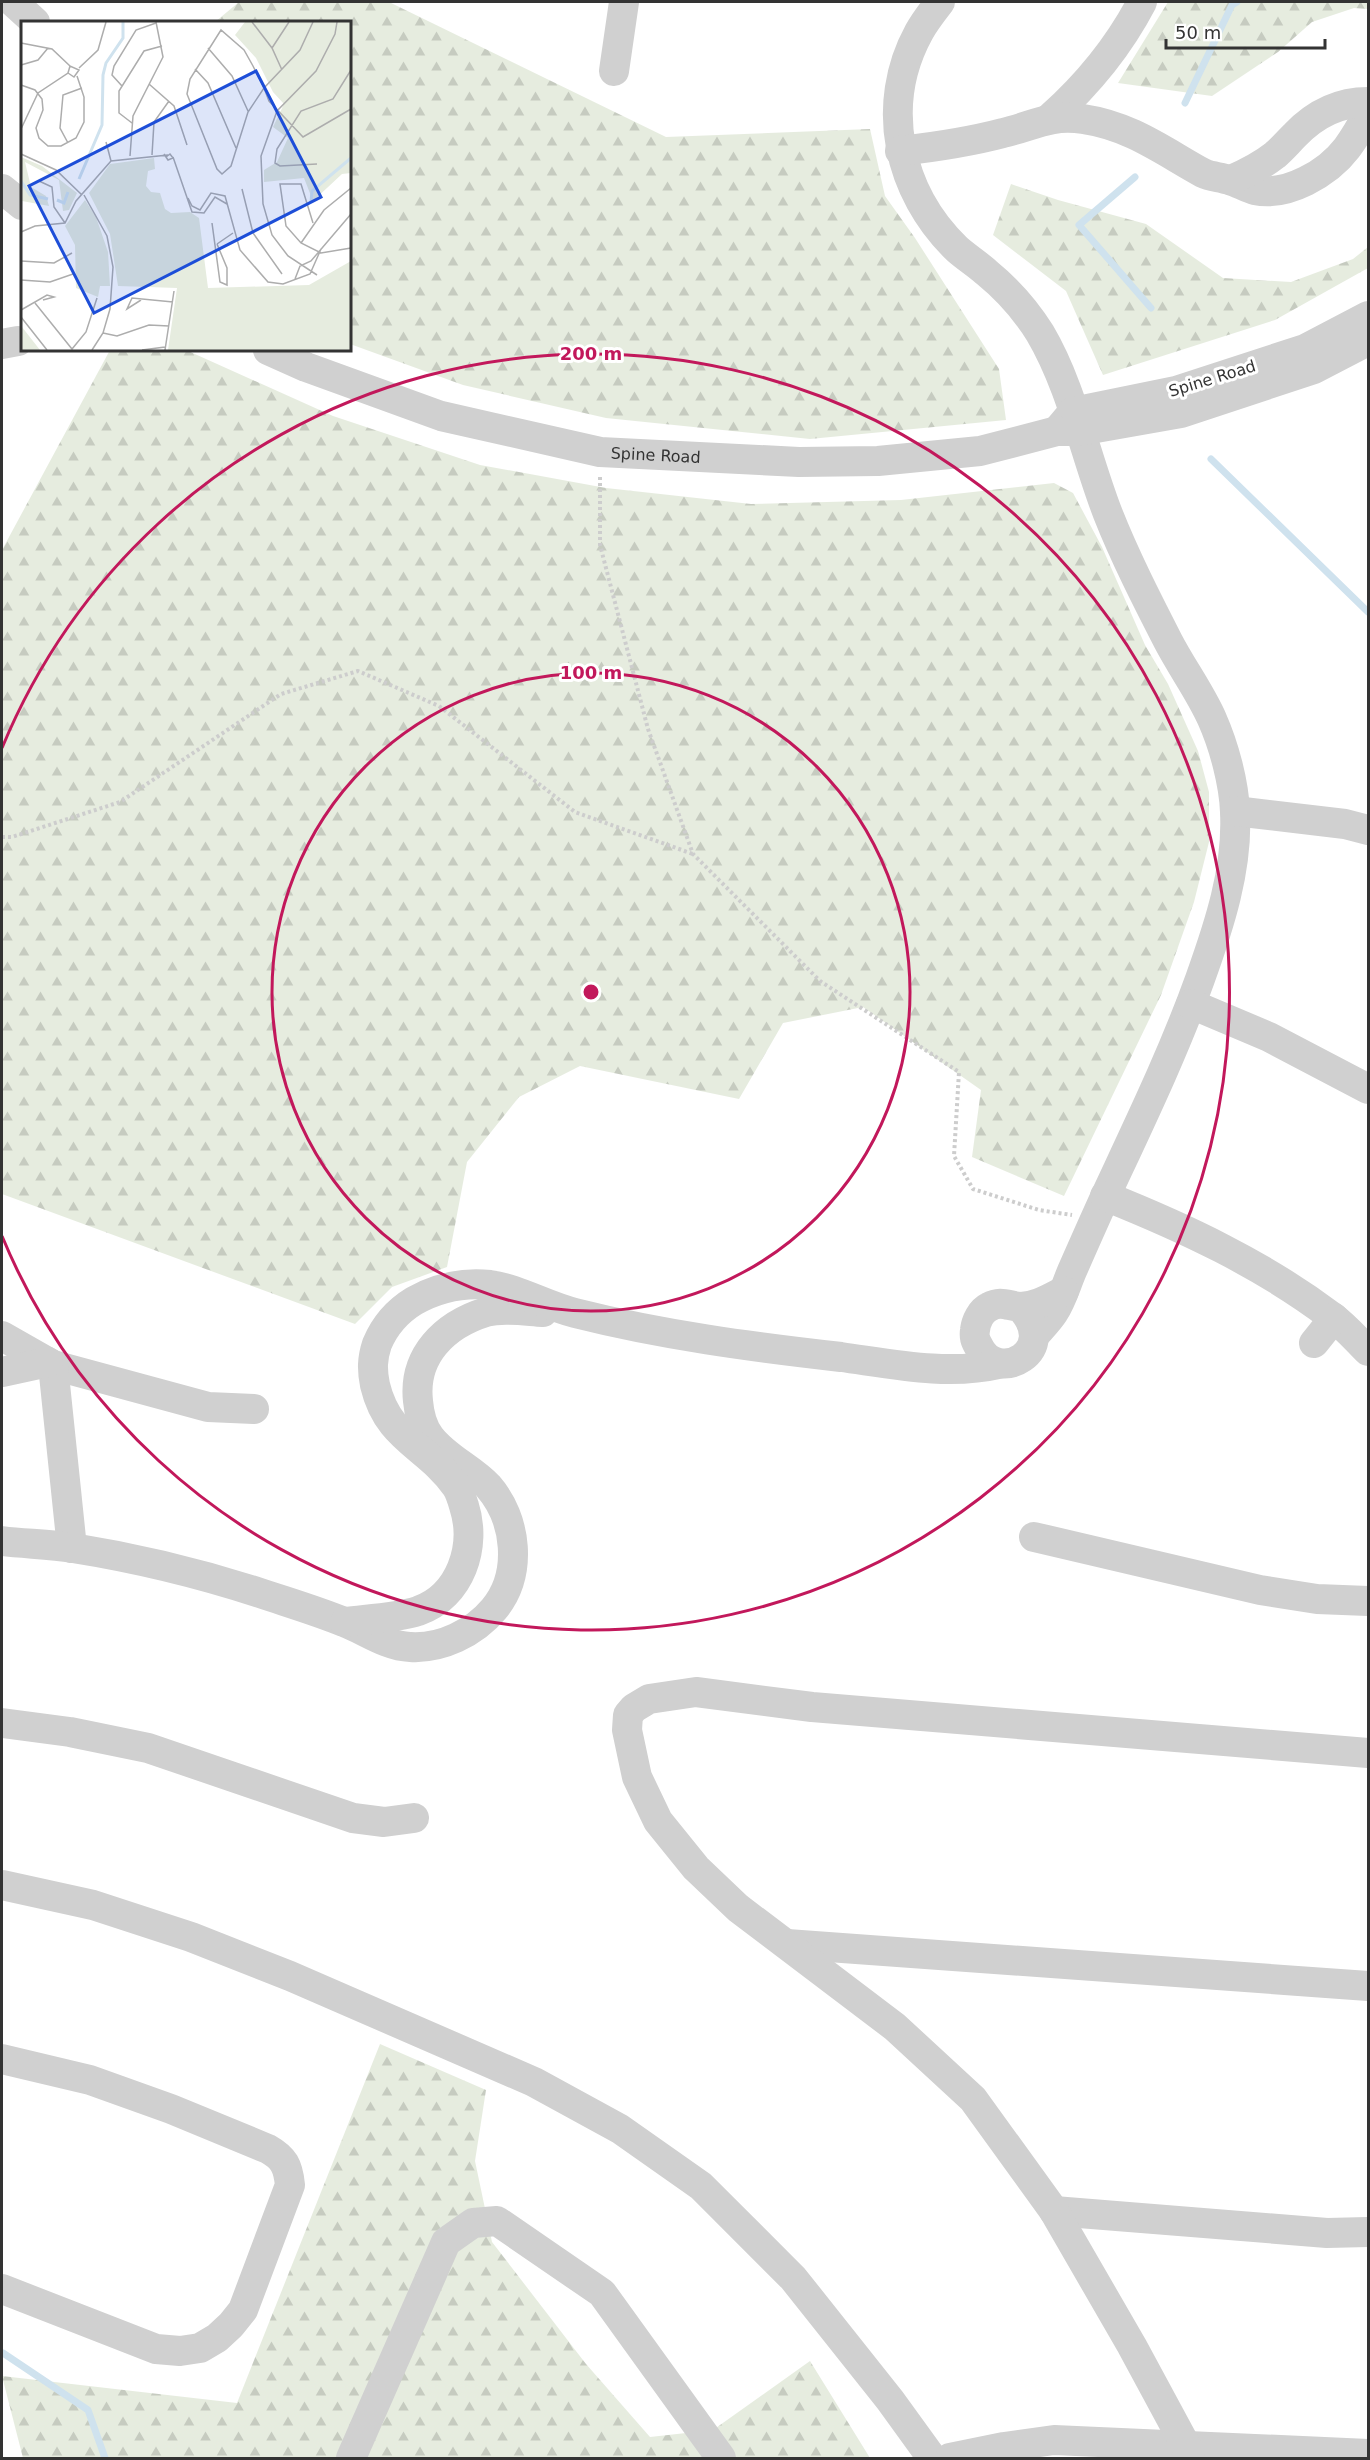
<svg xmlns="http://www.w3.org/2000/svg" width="1370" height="2460" font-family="'DejaVu Sans',sans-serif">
	<defs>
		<pattern id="forest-firs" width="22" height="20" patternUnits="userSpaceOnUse" patternTransform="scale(1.5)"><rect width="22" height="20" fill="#e6ecdf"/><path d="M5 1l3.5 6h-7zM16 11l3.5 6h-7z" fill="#c6cbc0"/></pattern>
	</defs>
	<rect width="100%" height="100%" fill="#fff"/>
	<g fill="url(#forest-firs)">
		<polygon points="239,2 389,2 666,137 870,129 885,196 915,238 999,369 1006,420 810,439 606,418 463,385 350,344 350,22 215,22"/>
		<polygon points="1168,2 1368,2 1368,9 1354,8 1312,22 1278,52 1212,96 1118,83"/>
		<polygon points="1011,184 1058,200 1146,224 1223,278 1291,282 1353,259 1368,247 1368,268 1275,320 1103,375 1066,291 993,235"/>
		<polygon points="110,350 186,350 333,416 480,465 606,488 751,504 901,500 1054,483 1073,493 1102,547 1145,645 1168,684 1198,751 1209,792 1209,842 1194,902 1161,995 1064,1196 972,1157 981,1090 863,1007 783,1023 739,1099 580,1066 519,1097 467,1162 447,1267 392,1287 355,1324 2,1194 2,550"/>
		<polygon points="380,2044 486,2090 475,2161 492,2242 586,2364 650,2437 713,2430 810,2361 870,2458 23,2458 2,2376 237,2403"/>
	</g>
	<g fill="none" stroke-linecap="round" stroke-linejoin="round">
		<g stroke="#cfe2ee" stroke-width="7">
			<polyline points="1185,103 1232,5 1237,2"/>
			<polyline points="1135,177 1079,225 1151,308"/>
			<polyline points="1211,459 1368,612"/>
			<polyline points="3,2353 88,2410 105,2458"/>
		</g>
		<g stroke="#cdcdcd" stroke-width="4" stroke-dasharray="3 3" stroke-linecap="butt">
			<polyline points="600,477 600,545 648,729 693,854 820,981 959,1072 954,1156 973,1189 1039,1210 1072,1215"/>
			<polyline points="2,837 12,837 120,802 281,694 358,671 439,706 575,812 693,854"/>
		</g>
		<g stroke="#d0d0d0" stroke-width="30">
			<polyline points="13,2 35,22"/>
			<path d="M940 2C933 11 925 21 919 32 879 105 898 192 957 249 966 257 977 264 986 272 1008 290 1025 309 1040 333 1072 387 1085 455 1108 514 1125 557 1147 600 1168 641 1182 668 1200 692 1212 719 1224 746 1234 783 1235 812 1238 869 1219 926 1200 979 1173 1054 1139 1124 1105 1197 1094 1221 1083 1246 1072 1271 1066 1285 1062 1300 1054 1312 1049 1320 1041 1328 1035 1335"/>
			<polyline points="614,71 624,2"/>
			<path d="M1051 117C1088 84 1119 46 1142 2"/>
			<path d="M900 151C935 147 969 142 1003 133 1033 126 1050 114 1083 119 1131 126 1163 151 1203 173 1211 177 1221 177 1229 180 1238 182 1246 188 1255 190 1287 197 1328 173 1347 148 1355 137 1362 125 1368 113"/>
			<path d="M1231 180C1247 173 1261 166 1275 155 1282 149 1288 142 1295 135 1315 114 1339 102 1368 102"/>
			<polyline points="2,189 22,205"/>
			<polyline points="1368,316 1305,349 1176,391 1073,412 1057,431 1079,431 1181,413 1314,369 1368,341"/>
			<polyline points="2,344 18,341"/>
			<path id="s1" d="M268 350 306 367 441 416 600 452 799 462 878 461 980 451 1057 431"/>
			<polyline points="1235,811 1345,824 1368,830"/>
			<polyline points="1191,1004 1269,1037 1368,1089"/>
			<path d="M1105 1196C1185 1228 1262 1264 1331 1316 1345 1326 1356 1339 1368 1351"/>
			<path d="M1020 1307C1062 1351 997 1385 979 1347 975 1340 974 1337 975 1330 976 1321 981 1311 989 1307 1001 1300 1008 1306 1020 1307 1036 1307 1050 1298 1064 1291"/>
			<polyline points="2,1336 53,1365 208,1407 254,1409"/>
			<polyline points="1314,1343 1334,1318"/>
			<polyline points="53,1365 72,1548"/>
			<polyline points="2,1372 48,1362"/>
			<polyline points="1034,1537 1260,1590 1317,1599 1368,1601"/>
			<path d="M2 1541C25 1544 49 1544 73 1548 136 1558 202 1574 263 1594 290 1603 317 1611 344 1622 365 1630 386 1646 410 1647 441 1649 474 1633 494 1609 523 1574 517 1519 488 1486 471 1468 446 1458 430 1437 423 1428 419 1413 418 1401 413 1356 444 1325 486 1312 502 1307 526 1311 543 1312"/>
			<path d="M345 1622C369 1619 396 1618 418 1611 461 1596 477 1546 464 1506 462 1499 460 1492 456 1486 427 1445 388 1440 375 1385 372 1370 372 1359 377 1344 385 1325 396 1312 414 1301 437 1288 462 1282 490 1285 519 1289 546 1306 575 1313 662 1335 752 1347 841 1357 892 1364 948 1376 999 1364"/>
			<polyline points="2,1723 70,1732 148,1748 353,1818 384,1822 414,1818"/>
			<polyline points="2,1885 93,1905 191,1937 290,1976 534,2082 620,2129 701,2186 793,2278 890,2400 932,2458"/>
			<polyline points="787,1944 1368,1986"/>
			<path d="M2 2059 90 2080 171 2109 268 2149C284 2158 288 2166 290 2185L243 2310 231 2325 217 2338 200 2348 180 2351 156 2349 2 2289"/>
			<polyline points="1054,2211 1327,2233 1368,2232"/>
			<polyline points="351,2458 446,2242 473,2223 497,2221 602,2293 721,2458"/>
			<polyline points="950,2458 1004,2447 1054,2440 1368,2454"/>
			<polyline points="1190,2458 1186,2446 1132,2346 1054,2211 973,2099 895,2027 738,1908 696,1868 658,1821 637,1777 627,1730 628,1715 634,1708 649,1699 696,1692 812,1707 1368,1753"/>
		</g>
	</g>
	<g fill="none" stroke="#c2185b" stroke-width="3">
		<circle cx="591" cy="992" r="319"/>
		<path d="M2 748A638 638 0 1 1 2 1236"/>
	</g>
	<g text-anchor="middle" stroke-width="6" stroke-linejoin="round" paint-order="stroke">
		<g font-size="16" fill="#333" stroke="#fff">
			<text transform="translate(1212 378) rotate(-17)" y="6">Spine Road</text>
			<text dy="6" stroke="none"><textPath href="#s1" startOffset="404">Spine Road</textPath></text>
		</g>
	</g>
	<g transform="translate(21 21)">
		<rect width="330" height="330" fill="#fff"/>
		<path d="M224 1H330V152L321 153 292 180 283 157 243 161V149L256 141 267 117 252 106 263 83 252 71 235 37 214 14ZM0 136 21 145 56 172 48 189 42 190 38 159 4 141 10 166 25 175 28 185 1 180ZM133 137 134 148 127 150 125 165 130 171 139 172 144 188 150 192 169 191 178 197 187 267 288 264 330 240V329H147L156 267 97 265 89 213 68 172 89 143ZM64 179 75 196 87 231 89 265H79L77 276 55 267 54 224 44 205ZM0 306H1L19 329H0Z" fill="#e6ecdf"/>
		<path fill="none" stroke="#cfe2ee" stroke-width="3" d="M58 158 81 104 82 54 85 42 102 17V1M0 160 9 174 27 178M36 179 43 182 47 171M290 181 291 170 330 137"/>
		<path fill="none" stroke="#adadad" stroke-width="1.5" d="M231 1 251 27 261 49M292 1 279 29 243 67 227 91 210 145 201 153 196 148 166 73 169 58 200 9 223 29 232 45 243 67 248 80 282 116 330 88M0 22 31 28 49 45M187 27 211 55 227 90M251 27 268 1M0 44 17 39 27 27M58 47 77 29 85 1M174 48 187 62 215 127M128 63 153 85 166 124M0 64 14 69 21 78 22 89 15 107 18 117 27 125H40L55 117 63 101V76L56 55M101 65 91 54 93 45 115 9 135 2M111 102 98 92V70L123 30 141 25M0 108 17 72 47 52 49 45 58 49 53 56 47 52M85 121 90 140M47 122 39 107 42 74 61 67M0 133 35 149 61 174M143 133 147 139 152 137 149 133 145 136M131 134 133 101 148 80M109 135 112 95 142 36 135 1M152 136 171 191 183 192 194 176 206 183M296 143 259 145 254 142 256 128 280 90 312 78 330 49M18 160 31 166 33 186 44 202M221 168 232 212 261 253M63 174 86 215 92 246 89 288 82 312 71 329M167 177 171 185 179 189 190 172 204 175 219 229 247 261 262 263 289 253 300 228M191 202 199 261 206 264V247L196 223M292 202 280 163H259L265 205 280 222 300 232 330 227M0 211 14 205 44 202 55 180 90 140 147 134M280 222 303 189 330 167M196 223 212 212M0 240 33 242 51 232M296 254 267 235 251 214 242 183 240 135 256 90 295 50 314 13 316 1M274 258 279 245 290 240 330 193M0 259 29 261 52 253M120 279 106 288 111 277 152 281M14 282 51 328 65 311 76 277M0 289 26 274 33 276 22 279M0 296 26 329M82 312 96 315 128 304 148 305M121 329 144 326M144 329 153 270"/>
		<path fill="#1d4ed8" fill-opacity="0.15" stroke="#1d4ed8" stroke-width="3" d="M235 50 300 176 73 292 8 165Z"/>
		<rect width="330" height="330" fill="none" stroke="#333" stroke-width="3"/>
	</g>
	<circle cx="591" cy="992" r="9" fill="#c2185b" stroke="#fff" stroke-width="3"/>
	<g font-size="18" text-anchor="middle" font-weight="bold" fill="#c2185b" stroke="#fff" stroke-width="6" stroke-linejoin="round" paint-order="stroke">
		<text x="591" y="360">200 m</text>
		<text x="591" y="679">100 m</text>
	</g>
	<rect width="1370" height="2460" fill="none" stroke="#333333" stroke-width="6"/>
	<path d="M1166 39v9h159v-9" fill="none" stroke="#333333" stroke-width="3"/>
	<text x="1175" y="39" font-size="18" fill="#333333" stroke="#ffffff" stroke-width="4.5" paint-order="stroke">50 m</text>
</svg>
